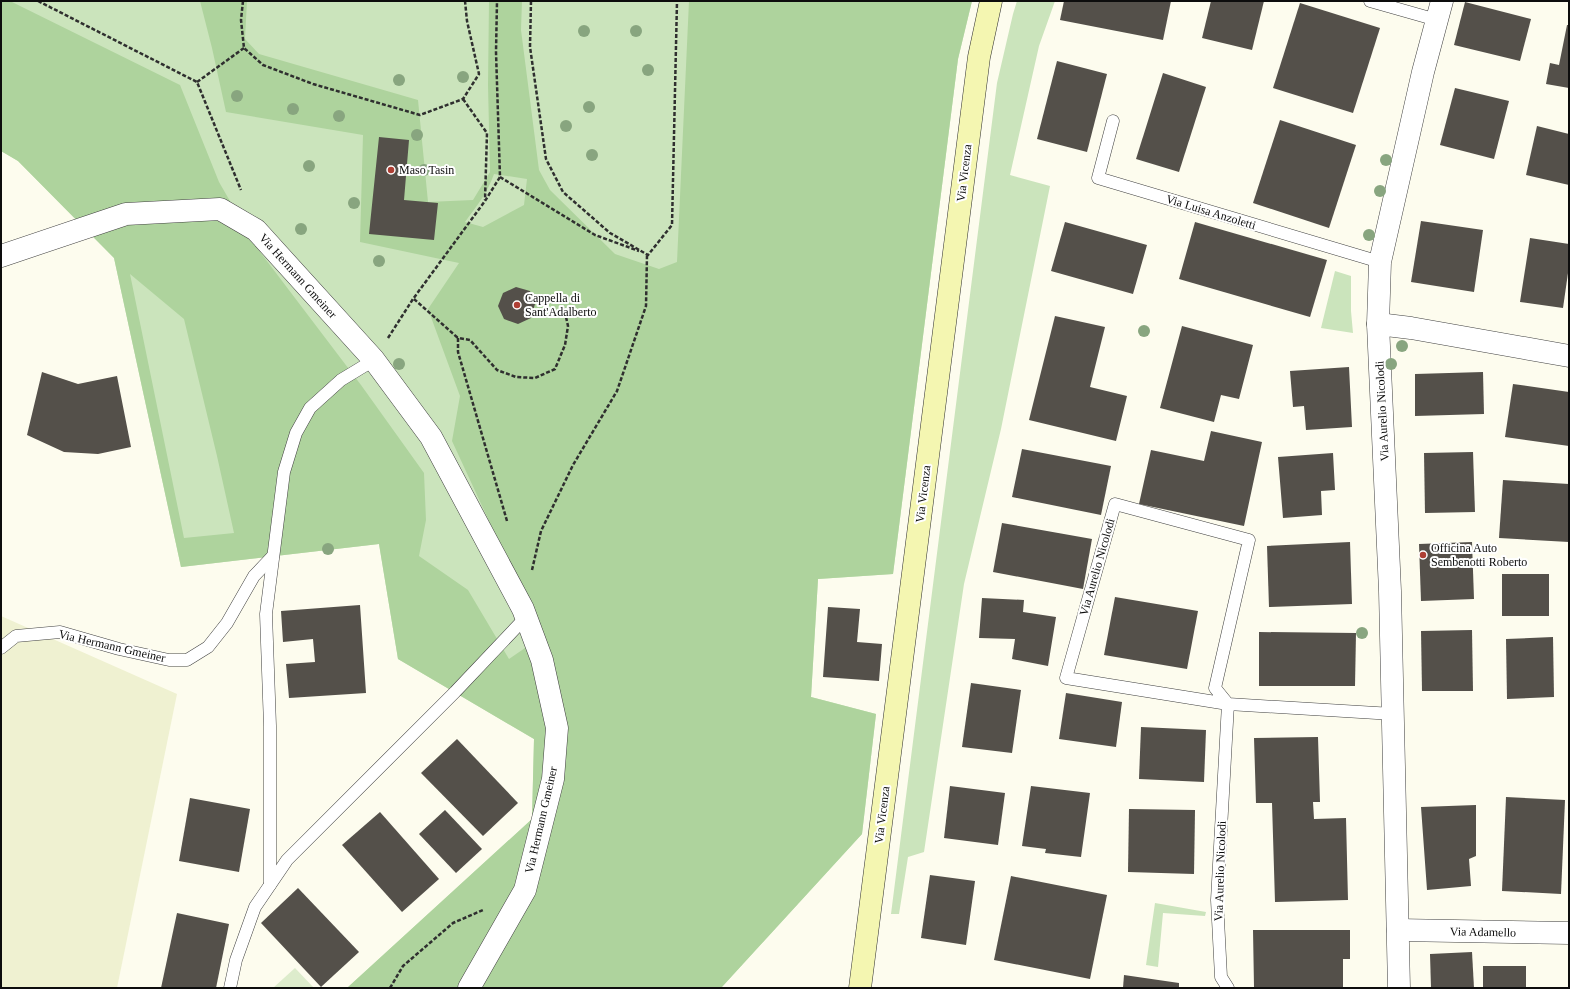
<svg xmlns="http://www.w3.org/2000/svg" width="1570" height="989" font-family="'Times New Roman',serif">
	<rect width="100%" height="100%" fill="#fdfcee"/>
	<polygon fill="#eff1d1" points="1,616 177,694 117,988 1,988"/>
	<g fill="#cbe4bc">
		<polygon points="1,1 972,1 958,59 893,574 818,579 811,697 876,714 862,834 721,988 347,988 532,819 534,739 398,659 379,544 181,567 114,258 18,161 1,151"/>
		<polygon points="1017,1 1055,1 1039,46 1010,175 1050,186 1001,429 964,584 924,852 908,857 899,914 891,914 997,83 1013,14"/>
		<polygon points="1335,271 1351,276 1351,311 1353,333 1321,328"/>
		<polygon points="1155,903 1206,912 1205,916 1163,913 1158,967 1146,965"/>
	</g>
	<path fill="#aed39d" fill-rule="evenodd" d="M1 1H10L180 85 219 182 257 248 361 385 424 473 426 520 419 556 468 590 509 659 541 637 520 588 452 441 460 396 428 309 459 263 360 242 363 135 226 112 212 48 200 1H247L245 39 259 54 418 100 428 202 473 200 490 172 488 85 489 1H522L521 30 539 170 550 190 615 254 659 269 677 262 689 1H972L958 59 893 574 818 579 811 697 876 714 862 834 721 988H347L532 819 534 739 398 659 379 544 181 567 114 258 18 161 1 151ZM494 174 527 179 524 205 483 227 465 222C476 207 488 192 494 174ZM130 274 184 319 217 456 234 533 184 538Z"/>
	<polygon fill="#ddeccc" points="295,968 314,988 273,988"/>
	<g fill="#54504a">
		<polygon points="1064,1 1171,1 1163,40 1060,20"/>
		<polygon points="1211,1 1264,1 1252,50 1202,38"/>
		<polygon points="1465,2 1531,19 1520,61 1454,45"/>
		<polygon points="1300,3 1380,28 1353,113 1273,88"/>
		<polygon points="1567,25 1569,25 1569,88 1546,84 1550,63 1559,65"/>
		<polygon points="1057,61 1107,74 1087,152 1037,139"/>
		<polygon points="1163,73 1206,87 1179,172 1136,159"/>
		<polygon points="1455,88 1509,101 1494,159 1440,145"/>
		<polygon points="1280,120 1356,145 1329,228 1253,203"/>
		<polygon points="1537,126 1569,134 1569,185 1526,175"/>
		<polygon points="379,137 409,140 404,200 438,203 434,240 369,234"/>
		<polygon points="1421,221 1483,230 1474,292 1411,282"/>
		<polygon points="1065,222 1147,245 1133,294 1051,271"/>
		<polygon points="1195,222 1327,260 1310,317 1179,279"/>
		<polygon points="1530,238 1569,244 1569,266 1563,308 1520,302"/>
		<polygon points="516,287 530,291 535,304 531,318 518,324 504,319 498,306 503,293"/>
		<polygon points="1055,316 1105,327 1090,387 1127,396 1116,441 1029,420"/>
		<polygon points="1182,326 1253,345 1239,399 1221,395 1214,422 1160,408"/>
		<polygon points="1349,367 1352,427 1306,430 1304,406 1293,407 1290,371"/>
		<polygon points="42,372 78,384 117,376 131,447 98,454 64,452 27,435"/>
		<polygon points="1483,372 1484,414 1415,416 1415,374"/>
		<polygon points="1513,384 1569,392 1569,446 1505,437"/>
		<polygon points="1211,431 1262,442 1244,526 1139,504 1151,450 1204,461"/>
		<polygon points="1022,449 1111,466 1101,515 1012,497"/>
		<polygon points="1473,452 1475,512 1425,513 1424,453"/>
		<polygon points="1333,453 1335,490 1321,491 1322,515 1283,518 1278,457"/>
		<polygon points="1503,480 1569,484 1569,542 1499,538"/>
		<polygon points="1002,523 1092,539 1083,589 993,572"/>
		<polygon points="1350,542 1352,604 1269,607 1267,546"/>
		<polygon points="1472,542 1474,599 1421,601 1419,544"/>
		<rect x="1502" y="574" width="47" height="42"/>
		<polygon points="1115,597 1198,611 1187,669 1104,655"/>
		<polygon points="982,598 1024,600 1023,612 1056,617 1048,666 1012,659 1015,639 979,638"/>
		<polygon points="360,605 366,693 289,698 286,664 315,662 313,639 283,642 281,611"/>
		<polygon points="828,607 860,609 857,642 882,644 879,681 823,677"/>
		<polygon points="1472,630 1473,691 1422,691 1421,631"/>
		<polygon points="1259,632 1356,633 1355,686 1259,686"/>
		<polygon points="1553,637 1554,697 1507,699 1506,639"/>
		<polygon points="971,683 1021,690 1012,753 962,747"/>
		<polygon points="1066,693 1122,702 1116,747 1059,739"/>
		<polygon points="1141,727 1206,730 1204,782 1139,779"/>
		<polygon points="1318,737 1320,802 1313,802 1314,819 1346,818 1348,900 1275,902 1272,803 1256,803 1254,738"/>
		<polygon points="457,739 518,803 483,836 421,773"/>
		<polygon points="950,786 1005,793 998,845 944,838"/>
		<polygon points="1031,786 1090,793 1081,857 1045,853 1046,849 1022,846"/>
		<polygon points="1506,797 1565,800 1561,894 1502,891"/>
		<polygon points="190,798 250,809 239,872 179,861"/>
		<polygon points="1476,805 1476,856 1469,859 1471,886 1427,890 1421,807"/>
		<polygon points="1129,809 1195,810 1194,874 1128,872"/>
		<polygon points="445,810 482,849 456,873 419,834"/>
		<polygon points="380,812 439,879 402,912 342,845"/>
		<polygon points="930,875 975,881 966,945 921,938"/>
		<polygon points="1011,876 1107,895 1090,979 994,960"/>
		<polygon points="298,888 359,952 321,987 261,923"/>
		<polygon points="177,913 229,924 216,988 161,988"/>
		<polygon points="1253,930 1350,930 1350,959 1343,959 1343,987 1254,987"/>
		<polygon points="1472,952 1474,988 1431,988 1430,954"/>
		<rect x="1483" y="966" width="43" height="22"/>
		<polygon points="1124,975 1179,983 1179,988 1123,988"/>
	</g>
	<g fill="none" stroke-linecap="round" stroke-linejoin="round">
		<defs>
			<g id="lane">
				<polyline points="1370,1 1437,20"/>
				<polyline points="1113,121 1098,178 1380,262"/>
				<polyline points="1,648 16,636 60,632 119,649 169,660 187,660 208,647 227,623 254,576 273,556"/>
				<polyline points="270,885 270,726 266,614 284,472 296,433 310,408 341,380 374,360"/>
				<polyline points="230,988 236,960 255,907 287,860 455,692 526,617"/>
				<polyline points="1228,988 1221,977 1217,900 1228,704 1066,678 1115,504 1249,540 1215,688 1228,704 1393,714"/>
			</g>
			<g id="street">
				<polyline points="1,256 126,214 220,209 256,230 374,360 431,437 523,609 542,660 557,728 553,779 525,890 469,988"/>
				<polyline points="1378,324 1411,328 1569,356"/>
				<polyline points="1398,930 1569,933"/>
				<polyline points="1399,988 1390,591 1378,324 1380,262 1423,72 1442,1"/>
			</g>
			<polyline id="secondary" points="860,988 979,57 991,1"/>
		</defs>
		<use href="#lane" stroke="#404040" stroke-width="13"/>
		<use href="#street" stroke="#404040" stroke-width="23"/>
		<use href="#secondary" stroke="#2f2f2f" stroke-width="23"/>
		<g stroke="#2f2f2f" stroke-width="2.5" stroke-dasharray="4 2" stroke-linecap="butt">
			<polyline points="38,1 197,82 241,190"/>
			<polyline points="243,1 241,20 244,48 263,65 313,84 420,115 463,99 479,74 467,21 465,1"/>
			<polyline points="531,1 530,47 546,159 563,192 610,233 648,255 672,225 677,1"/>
			<polyline points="197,82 244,48"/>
			<polyline points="463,99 487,133 485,200"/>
			<polyline points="500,177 595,235 639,251"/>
			<polyline points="414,299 458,338"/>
			<polyline points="388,338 413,299 485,201 500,177 496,52 497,1"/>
			<polyline points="507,521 458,352 458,338 470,340 497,370 516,377 535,378 555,369 565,345 568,326 564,308"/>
			<polyline points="532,570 541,531 573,465 617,391 646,306 647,255"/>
			<polyline points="390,988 403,966 453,923 483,910"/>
		</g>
		<use href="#lane" stroke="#fff" stroke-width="12"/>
		<use href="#street" stroke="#fff" stroke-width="22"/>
		<use href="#secondary" stroke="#f4f6b1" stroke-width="22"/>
	</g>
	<g fill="#88a57f">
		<circle cx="584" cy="31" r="6"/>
		<circle cx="636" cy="31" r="6"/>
		<circle cx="648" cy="70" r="6"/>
		<circle cx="463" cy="77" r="6"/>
		<circle cx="399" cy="80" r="6"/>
		<circle cx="237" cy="96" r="6"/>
		<circle cx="589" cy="107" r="6"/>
		<circle cx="293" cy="109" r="6"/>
		<circle cx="339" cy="116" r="6"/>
		<circle cx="566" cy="126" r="6"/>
		<circle cx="417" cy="135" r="6"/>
		<circle cx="592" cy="155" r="6"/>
		<circle cx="1386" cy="160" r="6"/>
		<circle cx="309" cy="166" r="6"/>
		<circle cx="424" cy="170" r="6"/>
		<circle cx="1380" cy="191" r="6"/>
		<circle cx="354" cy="203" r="6"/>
		<circle cx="301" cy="229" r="6"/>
		<circle cx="1369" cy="235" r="6"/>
		<circle cx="379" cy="261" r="6"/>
		<circle cx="1144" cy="331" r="6"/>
		<circle cx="1402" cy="346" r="6"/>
		<circle cx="399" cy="364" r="6"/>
		<circle cx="1391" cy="364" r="6"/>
		<circle cx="328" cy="549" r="6"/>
		<circle cx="1362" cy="633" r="6"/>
	</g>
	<g fill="#ae3f34" stroke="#fff" stroke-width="1.5">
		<circle cx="391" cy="170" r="4"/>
		<circle cx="517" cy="305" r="4"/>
		<circle cx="1423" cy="555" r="4"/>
	</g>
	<g text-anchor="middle" stroke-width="4" stroke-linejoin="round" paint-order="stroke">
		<g font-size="12" fill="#0d0d0d" stroke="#fff" text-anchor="start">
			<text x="399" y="174">Maso Tasin</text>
			<text x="525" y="302">Cappella di<tspan x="525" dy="14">Sant'Adalberto</tspan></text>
			<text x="1431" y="552">Officina Auto<tspan x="1431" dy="14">Sembenotti Roberto</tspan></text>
		</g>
		<g font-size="12" fill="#0d0d0d" stroke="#fff">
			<text transform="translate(964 173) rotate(-83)" y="4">Via Vicenza</text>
			<text transform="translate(1211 212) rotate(17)" y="4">Via Luisa Anzoletti</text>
			<text transform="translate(298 276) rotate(48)" y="4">Via Hermann Gmeiner</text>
			<text transform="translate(1382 411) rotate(-93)" y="4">Via Aurelio Nicolodi</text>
			<text transform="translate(923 494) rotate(-83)" y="4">Via Vicenza</text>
			<text transform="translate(1097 567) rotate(-74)" y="4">Via Aurelio Nicolodi</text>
			<text transform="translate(112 646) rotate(13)" y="4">Via Hermann Gmeiner</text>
			<text transform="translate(882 815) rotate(-83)" y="4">Via Vicenza</text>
			<text transform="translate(541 820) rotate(-77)" y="4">Via Hermann Gmeiner</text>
			<text transform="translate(1220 871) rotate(-88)" y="4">Via Aurelio Nicolodi</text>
			<text transform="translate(1483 932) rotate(1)" y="4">Via Adamello</text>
		</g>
	</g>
	<rect width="1570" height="989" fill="none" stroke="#0d0d0d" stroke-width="4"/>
</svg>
